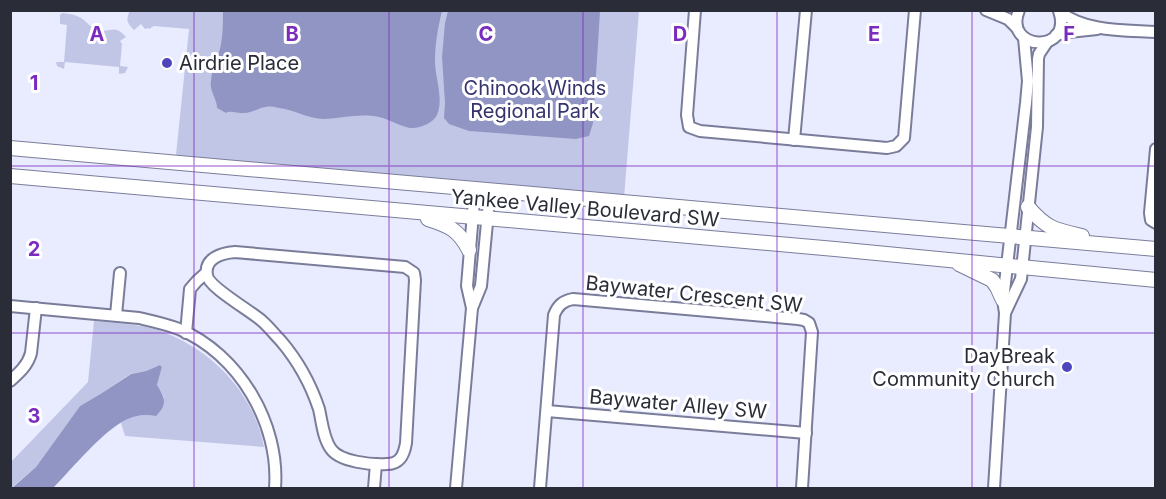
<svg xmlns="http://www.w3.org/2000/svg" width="1166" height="499" font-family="Inter,sans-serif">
	<rect width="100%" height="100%" fill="#e9ebff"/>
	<g fill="#c2c6e6">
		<path d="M130 10H167L189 12 190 10 639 11 624 198 176 155 189 29 154 26 149 29 148 28 145 29 141 24 134 30C126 21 126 21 130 10Z"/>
		<path d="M62 13C69 14 75 14 81 18 86 21 90 27 96 29 110 35 113 22 126 37L120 41 122 44 120 66 128 67 125 73 119 74V67L65 62 64 69 57 66 56 62H64L67 25 60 24V15Z"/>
		<path d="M94 321C115 323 137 324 158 330 210 348 254 392 264 447L125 436 121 423C131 416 144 414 156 415L164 397 157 385 162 367 160 365 146 371 130 374 102 393 80 406 36 467 11 488V462L88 382Z"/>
	</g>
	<g fill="#9195c4">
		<path d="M223 11H442C438 27 435 44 435 61 435 78 444 98 437 115 433 123 422 127 414 128 404 129 389 119 379 117 360 113 343 118 324 119 308 119 295 110 279 108 275 107 270 106 266 107 258 108 252 113 244 113 237 114 232 110 226 113L217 108C217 98 209 91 211 81 212 69 217 59 220 49 223 36 223 23 223 11Z"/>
		<polygon points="448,11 600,11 593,123 589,136 576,139 469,131 449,124 444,118 445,103 442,57 445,23"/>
		<path d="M160 365 162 367 157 385C165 398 168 404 156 416 147 414 137 415 128 419 104 429 72 469 53 488H12L36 467 80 406 102 393 131 374 146 371Z"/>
	</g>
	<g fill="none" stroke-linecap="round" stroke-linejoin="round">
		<defs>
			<g id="minor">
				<polyline points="695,10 687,115 689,127 700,131 887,148 896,146 904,138 915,10"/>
				<polyline points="986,10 1008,19 1017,28"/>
				<path d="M1019 10C1002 51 1074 55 1059 11"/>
				<path d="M1060 12C1086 32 1124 30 1156 32"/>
				<polyline points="1056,35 1069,32 1097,29"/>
				<polyline points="794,140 806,10"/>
				<polyline points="1156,149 1150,213 1151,220 1156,223"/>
				<path d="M235 252 405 267 414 273 415 280 406 443C404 455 400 464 387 464 372 465 340 462 331 449 323 438 322 422 319 409 311 385 298 361 281 341 275 335 269 327 262 321 251 311 208 287 207 275 204 258 222 253 235 252Z"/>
				<path d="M10 306 139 318C152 321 166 324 179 329 239 354 280 424 275 488"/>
				<polyline points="472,308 467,286 475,189"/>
				<polyline points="1005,313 1021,279 1037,127 1038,59 1039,54 1047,42"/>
				<polyline points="116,315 120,273"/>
				<polyline points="186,333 190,289 197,281 206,273"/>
				<path d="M10 381C19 373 28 365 31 353L36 308"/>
				<polyline points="547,411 806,433"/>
				<polyline points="374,488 376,464"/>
				<polyline points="456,488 472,308 481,286 490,191"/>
				<path d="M540 488 554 315C558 305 563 301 573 299L798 319 804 320 809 323 812 332 802 488"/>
				<polyline points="994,488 1005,313 1003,300 1026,103 1028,81 1024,38"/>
			</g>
			<g id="major">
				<polyline points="10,148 1156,249"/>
				<polyline points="10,176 835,249 1156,280"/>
				<path d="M1028 207C1047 229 1055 230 1082 236"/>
				<path d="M428 219C448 225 459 230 469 250"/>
				<polyline points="959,264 992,280 997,287 1003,300"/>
			</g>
		</defs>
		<use href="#minor" stroke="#7a7d9a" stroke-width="14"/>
		<use href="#major" stroke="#7a7d9a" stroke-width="16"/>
		<use href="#minor" stroke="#fff" stroke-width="10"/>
		<use href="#major" stroke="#fff" stroke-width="14"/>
	</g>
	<path fill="none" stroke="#7b2cbf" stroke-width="1.5" stroke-opacity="0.55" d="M194 10V488M389 10V488M583 10V488M777 10V488M972 10V488M10 166H1156M10 333H1156"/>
	<g fill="#4f46bd" stroke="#fff" stroke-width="2">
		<circle cx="167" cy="63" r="6"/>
		<circle cx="1067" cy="367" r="6"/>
	</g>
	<g text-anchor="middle" stroke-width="6" stroke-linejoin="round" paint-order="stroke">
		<g font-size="20" fill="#2a2c38" stroke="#fff" text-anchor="start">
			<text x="179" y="70">Airdrie Place</text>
			<text x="1055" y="363" text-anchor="end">DayBreak<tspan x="1055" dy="23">Community Church</tspan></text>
		</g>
		<g font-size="20" fill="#35346f" stroke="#fff">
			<text x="535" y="95">Chinook Winds<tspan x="535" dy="23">Regional Park</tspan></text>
		</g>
		<g font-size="20" fill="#2a2c38" stroke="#fff">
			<text transform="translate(585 208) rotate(5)" y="7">Yankee Valley Boulevard SW</text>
			<text transform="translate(694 294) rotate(6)" y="7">Baywater Crescent SW</text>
			<text transform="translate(678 404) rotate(5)" y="7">Baywater Alley SW</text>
		</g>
	</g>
	<g font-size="20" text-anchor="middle" font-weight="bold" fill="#7b2cbf" stroke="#fff" stroke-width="6" stroke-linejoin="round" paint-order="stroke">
		<text x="97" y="41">A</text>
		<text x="292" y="41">B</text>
		<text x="486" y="41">C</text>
		<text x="680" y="41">D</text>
		<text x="874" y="41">E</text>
		<text x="1069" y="41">F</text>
		<text x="34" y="90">1</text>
		<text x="34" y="256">2</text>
		<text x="34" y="423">3</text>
	</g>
	<rect width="1166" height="499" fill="none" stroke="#2a2c38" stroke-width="24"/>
</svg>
